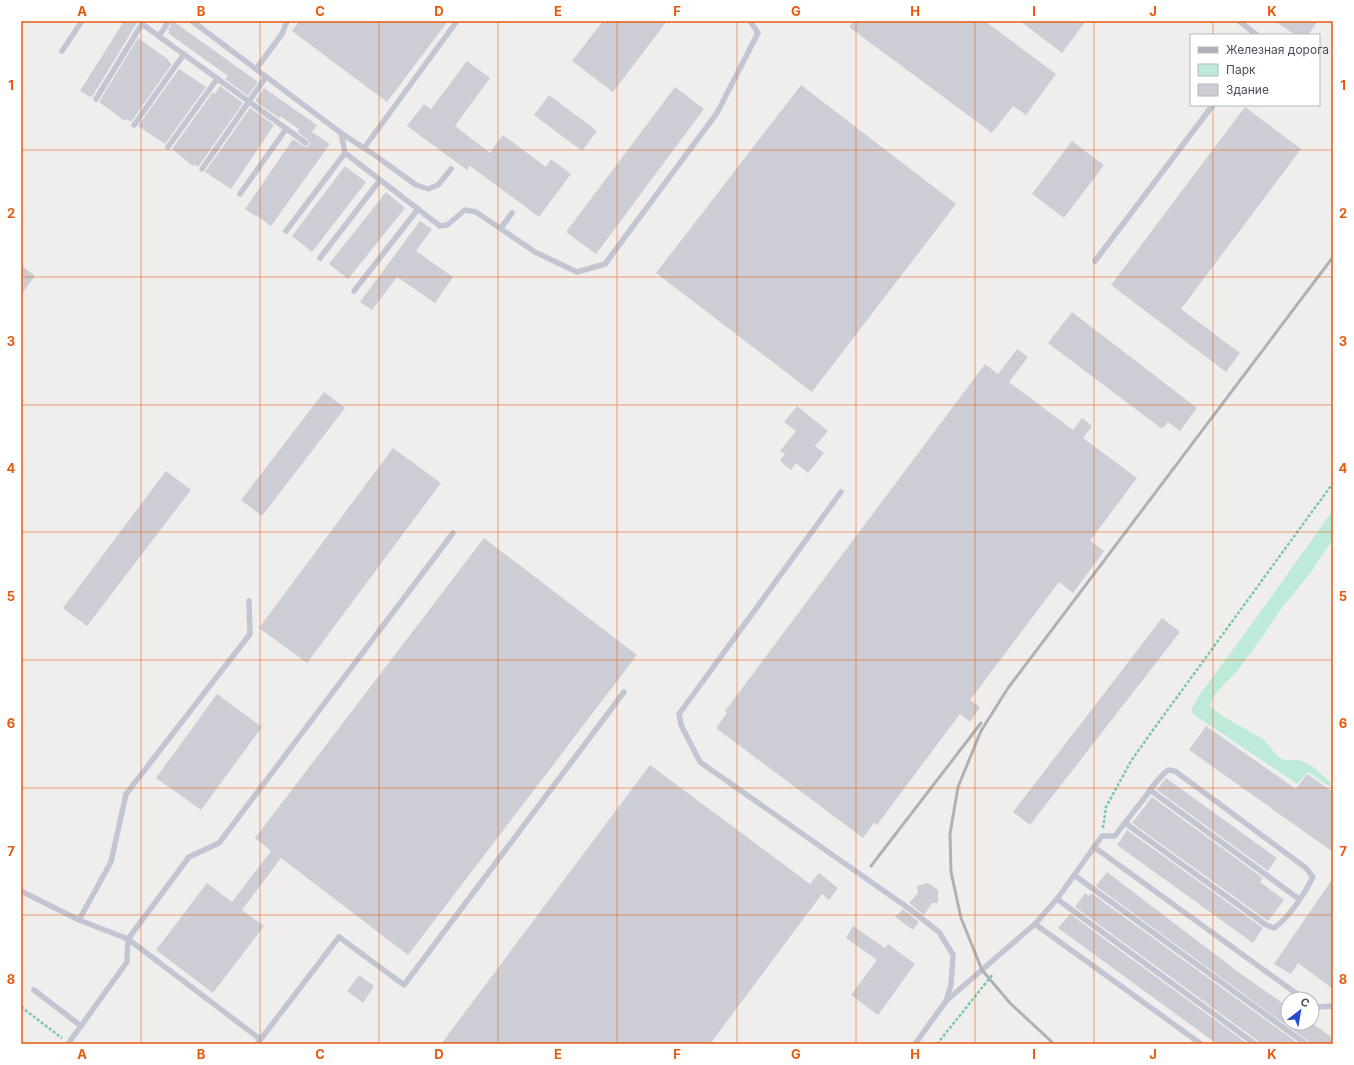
<svg xmlns="http://www.w3.org/2000/svg" width="1354" height="1065" font-family="Inter,sans-serif">
	<rect width="100%" height="100%" fill="#f0eeed"/>
	<path fill="#beebd9" d="M1333 510V539L1311 572 1281 609 1265 633 1239 669 1216 693 1212 699 1210 706 1224 717 1263 739C1270 745 1274 755 1282 759 1287 761 1293 759 1298 760 1309 762 1323 775 1331 783L1330 786 1327 785 1310 773H1307L1297 784 1208 724 1200 719 1192 713V709L1200 694 1259 614Z"/>
	<g fill="#cdced5">
		<polygon points="124,21 138,21 92,97 91,96 90,97 80,91"/>
		<polygon points="173,21 258,82 248,96 225,79 228,76 168,33 170,31 168,30"/>
		<polygon points="299,21 448,21 387,102 292,31"/>
		<polygon points="603,21 667,21 613,92 572,61"/>
		<polygon points="854,21 985,21 1056,74 1026,115 1013,106 992,133 849,27"/>
		<polygon points="1020,21 1086,21 1062,53"/>
		<polygon points="1275,21 1318,21 1308,35 1295,35"/>
		<polygon points="138,38 169,60 168,61 172,64 131,122 127,119 125,121 99,102"/>
		<polygon points="467,61 490,78 455,126 490,153 503,135 546,167 551,159 571,174 539,217 470,166 467,170 407,126 424,104 431,109"/>
		<polygon points="179,69 206,87 165,144 138,126"/>
		<polygon points="801,85 956,204 812,392 656,273"/>
		<polygon points="220,86 243,103 198,167 195,164 193,166 172,149 213,92 215,94"/>
		<polygon points="675,87 704,109 596,254 566,232"/>
		<polygon points="264,88 317,125 312,132 330,144 271,226 256,215 255,216 245,209 293,139 305,147 309,146 310,143 308,140 298,132 299,129 280,116 279,118 255,101"/>
		<polygon points="549,95 597,131 582,151 534,115"/>
		<polygon points="1245,107 1301,149 1181,309 1240,353 1226,372 1111,285"/>
		<polygon points="250,108 274,125 231,189 205,172"/>
		<polygon points="1072,141 1104,165 1064,218 1032,194"/>
		<polygon points="345,166 366,182 312,252 292,236"/>
		<polygon points="386,192 405,208 348,279 329,264"/>
		<polygon points="420,221 432,229 416,251 453,277 435,303 397,277 372,310 360,302"/>
		<polygon points="21,265 35,276 21,295"/>
		<polygon points="1072,312 1197,408 1180,431 1168,422 1162,429 1048,343"/>
		<polygon points="1017,349 1028,357 1009,382 1073,430 1082,418 1092,426 1083,438 1137,478 1090,541 1104,551 1073,593 1059,582 970,700 980,707 970,722 960,714 877,825 874,823 863,838 716,728 727,713 725,711 985,364 998,374"/>
		<polygon points="324,392 345,408 262,516 241,500"/>
		<polygon points="797,406 828,431 815,446 824,453 808,473 796,463 791,470 780,461 785,454 780,451 796,431 784,422"/>
		<polygon points="393,448 441,483 307,663 259,628"/>
		<polygon points="166,471 191,490 87,626 63,608"/>
		<polygon points="484,538 637,655 408,955 281,858 242,910 264,926 213,993 156,950 207,883 232,902 271,851 255,838"/>
		<polygon points="1162,618 1180,632 1030,825 1013,812"/>
		<polygon points="217,694 262,727 201,810 156,778"/>
		<polygon points="1206,726 1296,789 1307,774 1333,792 1333,852 1189,750"/>
		<polygon points="650,765 810,884 819,873 838,888 829,900 822,894 710,1044 441,1044"/>
		<polygon points="1166,778 1277,858 1268,871 1157,790"/>
		<polygon points="1152,797 1263,878 1260,882 1284,900 1268,921 1132,823"/>
		<polygon points="1127,830 1263,928 1253,943 1117,845"/>
		<polygon points="1107,872 1241,974 1288,1007 1288,1023 1312,1023 1333,1038 1333,1044 1310,1044 1308,1041 1096,886"/>
		<polygon points="1333,878 1333,989 1298,963 1291,974 1274,964"/>
		<polygon points="928,883 938,890 938,903 932,903 924,915 909,903 918,893 917,886"/>
		<polygon points="1085,893 1089,896 1091,893 1299,1044 1259,1044 1258,1041 1075,907"/>
		<polygon points="903,909 919,922 913,930 895,917"/>
		<polygon points="1070,914 1248,1044 1217,1044 1058,928"/>
		<polygon points="853,926 885,948 888,944 915,964 878,1015 851,995 877,960 846,938"/>
		<polygon points="359,975 374,986 363,1003 347,991"/>
	</g>
	<g fill="none" stroke-linecap="round" stroke-linejoin="round">
		<g stroke="#79c6b1" stroke-width="2.5" stroke-dasharray="3 2" stroke-linecap="butt">
			<polyline points="1103,828 1106,807 1131,761 1153,730 1333,483"/>
			<polyline points="21,1007 62,1038"/>
			<polyline points="937,1044 993,974"/>
		</g>
		<g stroke="#c2c6d2" stroke-width="5.5">
			<polyline points="192,21 341,133 345,153 440,226 447,225 465,210 476,212 535,252 577,272 605,264 717,113 758,33 750,21"/>
			<polyline points="1239,21 1257,35"/>
			<polyline points="159,36 169,21"/>
			<polyline points="62,51 82,21"/>
			<polyline points="256,69 282,34 287,21"/>
			<polyline points="96,99 142,24 306,143"/>
			<polyline points="134,125 184,54"/>
			<polyline points="341,133 376,156 416,185 428,189 438,185 451,169"/>
			<polyline points="168,147 217,79"/>
			<polyline points="364,148 457,21"/>
			<polyline points="202,169 266,77"/>
			<polyline points="240,194 286,129"/>
			<polyline points="501,228 512,213"/>
			<polyline points="286,231 345,153"/>
			<polyline points="320,258 380,180"/>
			<polyline points="1095,261 1213,105"/>
			<polyline points="354,291 418,209"/>
			<polyline points="841,492 679,714 681,725 700,762 911,910 939,932 953,955 951,985 946,1001"/>
			<polyline points="1150,790 1299,899"/>
			<polyline points="1094,847 1304,999"/>
			<polyline points="1074,875 1306,1044"/>
			<polyline points="21,891 79,920 128,939 127,962 68,1044"/>
			<polyline points="1057,899 1255,1044"/>
			<polyline points="79,920 111,862 126,794 250,634 249,601"/>
			<polyline points="1035,924 1201,1044"/>
			<polyline points="34,990 81,1026"/>
			<polyline points="1312,1005 1315,1007 1333,1006"/>
			<polyline points="260,1039 128,939 189,857 219,843 453,533"/>
			<polyline points="257,1044 339,937 404,985 624,692"/>
			<path d="M915 1044 946 1001 1035 924 1057 899 1102 836H1115C1125 822 1136 809 1146 796 1152 787 1159 777 1168 770L1175 771 1306 868 1313 877C1305 893 1289 918 1274 928L1266 925 1125 823"/>
		</g>
		<g stroke="#b0b1b7" stroke-width="3">
			<polyline points="871,866 981,723"/>
			<polyline points="1054,1044 1010,1003 982,970 961,918 951,872 950,834 958,787 981,731 1008,688 1333,257"/>
		</g>
	</g>
	<path fill="none" stroke="#e8590c" stroke-width="1" stroke-opacity="0.55" d="M141 21V1044M260 21V1044M379 21V1044M498 21V1044M617 21V1044M737 21V1044M856 21V1044M975 21V1044M1094 21V1044M1213 21V35M1213 105V1044M21 150H1333M21 277H1333M21 405H1333M21 532H1333M21 660H1333M21 788H1333M21 915H1333"/>
	<rect width="1354" height="1065" fill="none" stroke="#ffffff" stroke-width="44"/>
	<rect x="1190" y="34" width="130" height="72" fill="#ffffff" stroke="#b5b8bd"/>
	<rect x="1198" y="47" width="20" height="6" fill="#b0b1b7" stroke="#b5b8bd"/>
	<text x="1226" y="54" font-size="12" fill="#474d59">Железная дорога</text>
	<rect x="1198" y="64" width="20" height="12" fill="#beebd9" stroke="#b5b8bd"/>
	<text x="1226" y="74" font-size="12" fill="#474d59">Парк</text>
	<rect x="1198" y="84" width="20" height="12" fill="#cdced5" stroke="#b5b8bd"/>
	<text x="1226" y="94" font-size="12" fill="#474d59">Здание</text>
	<g transform="translate(1300 1011) rotate(31)"><circle r="19" fill="#ffffff" stroke="#b5b8bd"/>
	<path d="M0-3L7 15L0 10L-7 15Z" fill="#264bd1"/>
	<text y="-6" font-size="11" font-weight="bold" text-anchor="middle" fill="#474d59">С</text>
	</g>
	<rect x="22" y="22" width="1310" height="1021" fill="none" stroke="#e8590c" stroke-width="1.5"/>
	<g font-size="13" text-anchor="middle" font-weight="bold" fill="#e8590c">
		<text x="82" y="16">A</text>
		<text x="201" y="16">B</text>
		<text x="320" y="16">C</text>
		<text x="439" y="16">D</text>
		<text x="558" y="16">E</text>
		<text x="677" y="16">F</text>
		<text x="796" y="16">G</text>
		<text x="915" y="16">H</text>
		<text x="1034" y="16">I</text>
		<text x="1153" y="16">J</text>
		<text x="1272" y="16">K</text>
		<text x="11" y="90">1</text>
		<text x="1343" y="90">1</text>
		<text x="11" y="218">2</text>
		<text x="1343" y="218">2</text>
		<text x="11" y="346">3</text>
		<text x="1343" y="346">3</text>
		<text x="11" y="473">4</text>
		<text x="1343" y="473">4</text>
		<text x="11" y="601">5</text>
		<text x="1343" y="601">5</text>
		<text x="11" y="728">6</text>
		<text x="1343" y="728">6</text>
		<text x="11" y="856">7</text>
		<text x="1343" y="856">7</text>
		<text x="11" y="984">8</text>
		<text x="1343" y="984">8</text>
		<text x="82" y="1059">A</text>
		<text x="201" y="1059">B</text>
		<text x="320" y="1059">C</text>
		<text x="439" y="1059">D</text>
		<text x="558" y="1059">E</text>
		<text x="677" y="1059">F</text>
		<text x="796" y="1059">G</text>
		<text x="915" y="1059">H</text>
		<text x="1034" y="1059">I</text>
		<text x="1153" y="1059">J</text>
		<text x="1272" y="1059">K</text>
	</g>
</svg>
